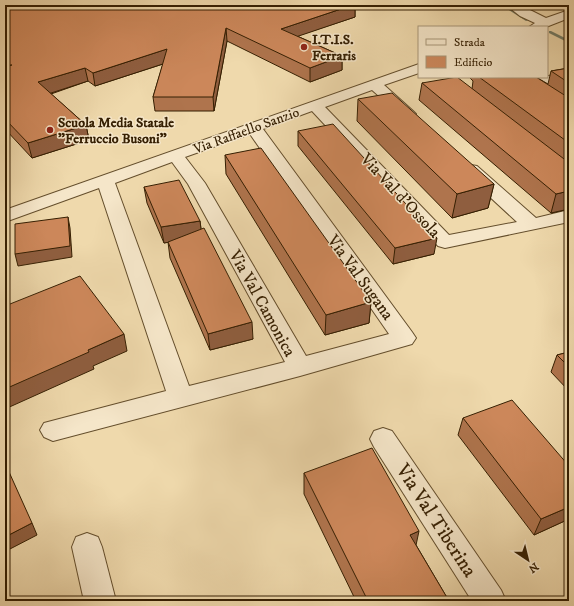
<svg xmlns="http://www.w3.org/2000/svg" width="574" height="606" font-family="'IM FELL DW Pica',serif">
	<rect width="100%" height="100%" fill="#efd9ac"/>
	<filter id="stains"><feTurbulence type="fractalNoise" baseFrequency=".005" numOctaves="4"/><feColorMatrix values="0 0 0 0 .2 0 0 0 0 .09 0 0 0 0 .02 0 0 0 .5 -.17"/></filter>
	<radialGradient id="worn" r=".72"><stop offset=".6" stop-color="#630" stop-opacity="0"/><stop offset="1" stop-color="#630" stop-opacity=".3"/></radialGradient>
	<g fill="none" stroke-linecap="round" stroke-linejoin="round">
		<g fill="#727c67" fill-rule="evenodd">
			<polygon points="501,5 506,5 529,20 526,21"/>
			<polygon points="549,31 551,31 569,40 569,43 549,33"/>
		</g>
		<defs>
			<g id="minor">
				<polygon points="506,5 520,5 546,18 569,10 569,18 546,27 529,27 535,23 520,16"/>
				<path d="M419 64V73L384 85 413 111 416 114 413 117H403L372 90 325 107 449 235 517 222 465 174 462 170 465 166 471 165 477 166 536 218 569 210V222L445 248 438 246 312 111 263 129 412 332 416 338 412 344 300 376 53 441 44 437 40 430 44 423 166 391 99 188 5 222V210ZM250 134 389 334 306 356 205 183 185 157ZM172 162 188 184 285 362 189 386 115 183Z"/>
				<polygon points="569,72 569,80 528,88 523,87 521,84 523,81"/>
				<polygon points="383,428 392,431 501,590 506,601 472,601 374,447 370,439 374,431"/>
				<polygon points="87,533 98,537 102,547 116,601 84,601 72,547 76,537"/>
			</g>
		</defs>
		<use href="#minor" stroke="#644e2c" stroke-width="2"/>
		<use href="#minor" fill="#f5e6c9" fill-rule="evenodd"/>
	</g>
	<g fill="#af744d" stroke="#351f02">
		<polygon points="5,5 152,6 155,5 377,5 355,7 355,17 297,36 342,56 342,70 310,82 227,41 214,111 155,111 153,97 163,64 95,86 88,81 51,94 86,125 89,140 32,158 5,129"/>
		<polygon points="569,68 569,209 551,213 419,100 422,83 472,89 473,81 470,78 470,77 536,77 548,84 551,71"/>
		<polygon points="358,99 494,184 488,208 452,218 357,121"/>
		<polygon points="298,131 434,254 393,264 298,146"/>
		<polygon points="225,155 371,302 369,323 325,335 226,174"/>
		<polygon points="144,187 200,221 201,229 253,339 210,350 170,258 168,242 164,243 147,203"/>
		<polygon points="569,352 569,391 551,372 557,355"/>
		<polygon points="463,418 569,466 569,519 534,535 458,435"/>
		<polygon points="304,473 416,545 449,601 356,601 304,494"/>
	</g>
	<g fill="#8f5e3f" stroke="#351f02">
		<polygon points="353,5 377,5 355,7 355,17 281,42 281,29"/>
		<polygon points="226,28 227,41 214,111 213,97"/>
		<polygon points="167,49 169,62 95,86 93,73"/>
		<polygon points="342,56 342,70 310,82 310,68"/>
		<polygon points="85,68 88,81 42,96 38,82"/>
		<polygon points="86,125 89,140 32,158 28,143"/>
		<polygon points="494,184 488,208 452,218 457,194"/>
		<polygon points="569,191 569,209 551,213 556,194"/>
		<polygon points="68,217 70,228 72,257 18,266 15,254"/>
		<polygon points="200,221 202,237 164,243 161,227"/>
		<polygon points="437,238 434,254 393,264 395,248"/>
		<polygon points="371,302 369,323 325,335 326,315"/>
		<polygon points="252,322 253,339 210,350 208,334"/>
		<polygon points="124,334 127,351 93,366 94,369 5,409 5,389 88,350"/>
		<polygon points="569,507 569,519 534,535 541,519"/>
		<polygon points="32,523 37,535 8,550 5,544 5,537"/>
		<polygon points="419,531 415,550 410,535"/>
	</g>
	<g fill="#cc875a" stroke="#351f02">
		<polygon points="5,5 150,5 152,6 155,5 353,5 281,29 342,56 310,68 226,28 213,97 153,97 167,49 93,73 85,68 38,82 86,125 28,143 5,119 5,67 12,65 5,65"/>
		<polygon points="569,68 569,83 551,71"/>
		<polygon points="457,77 568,162 569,162 569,191 556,194 422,83"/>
		<polygon points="479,77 536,77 569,98 569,143"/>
		<polygon points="392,93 494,184 457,194 358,99"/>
		<polygon points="333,124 437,238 395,248 298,131"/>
		<polygon points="261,148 371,302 326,315 225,155"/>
		<polygon points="179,180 200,221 161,227 144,187"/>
		<polygon points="68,217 70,246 15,254 15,224"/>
		<polygon points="204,228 252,322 208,334 168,242"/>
		<polygon points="80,276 124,334 88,350 89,352 5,389 5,306"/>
		<polygon points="569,352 569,367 557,355"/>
		<polygon points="512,400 569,466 569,507 541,519 463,418"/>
		<polygon points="372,448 419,531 410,535 449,601 368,601 304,473"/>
		<polygon points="5,463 32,523 5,537"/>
	</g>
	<g fill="#8f2418" stroke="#f5e6c9" stroke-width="1.5">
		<circle cx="304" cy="47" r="4"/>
		<circle cx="50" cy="130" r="4"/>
	</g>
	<g text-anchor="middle" stroke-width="3" stroke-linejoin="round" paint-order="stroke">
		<g font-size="14" font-weight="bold" fill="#351f02" stroke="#f5e6c9" text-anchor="start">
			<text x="312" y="44">I.T.I.S.<tspan x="312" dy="16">Ferraris</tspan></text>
			<text x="58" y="127">Scuola Media Statale<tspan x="58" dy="16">"Ferruccio Busoni"</tspan></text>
		</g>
		<g font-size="14" fill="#351f02" stroke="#f5e6c9">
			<text transform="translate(246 130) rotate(-20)" y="5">Via Raffaello Sanzio</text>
		</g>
		<g font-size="17" fill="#351f02" stroke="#f5e6c9">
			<text transform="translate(401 195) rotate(47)" y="6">Via Val d'Ossola</text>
			<text transform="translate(361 277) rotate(54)" y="6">Via Val Sugana</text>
			<text transform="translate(263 303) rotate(61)" y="6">Via Val Camonica</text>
		</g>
		<g font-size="20" fill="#351f02" stroke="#f5e6c9">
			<text transform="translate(437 520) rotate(57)" y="7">Via Val Tiberina</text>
		</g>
	</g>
	<rect width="574" height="606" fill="none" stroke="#efd9ac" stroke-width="20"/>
	<rect x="6" y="6" width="562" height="594" fill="none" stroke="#351f02" stroke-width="2"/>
	<rect x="10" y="10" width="554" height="586" fill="none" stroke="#351f02"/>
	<rect x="418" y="26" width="130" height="52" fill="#f5e6c9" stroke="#a89679"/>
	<rect x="426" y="39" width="20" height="6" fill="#f5e6c9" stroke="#a89679"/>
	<text x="454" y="46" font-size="12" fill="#351f02">Strada</text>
	<rect x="426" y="56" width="20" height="12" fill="#cc875a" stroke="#a89679"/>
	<text x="454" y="66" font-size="12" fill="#351f02">Edificio</text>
	<g transform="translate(528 560) rotate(145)" stroke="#f5e6c9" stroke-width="3" paint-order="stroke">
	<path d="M0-3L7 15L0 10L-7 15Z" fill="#351f02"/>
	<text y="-6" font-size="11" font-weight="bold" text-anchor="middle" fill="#351f02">N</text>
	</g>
	<rect width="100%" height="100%" filter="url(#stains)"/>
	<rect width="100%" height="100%" fill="url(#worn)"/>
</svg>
